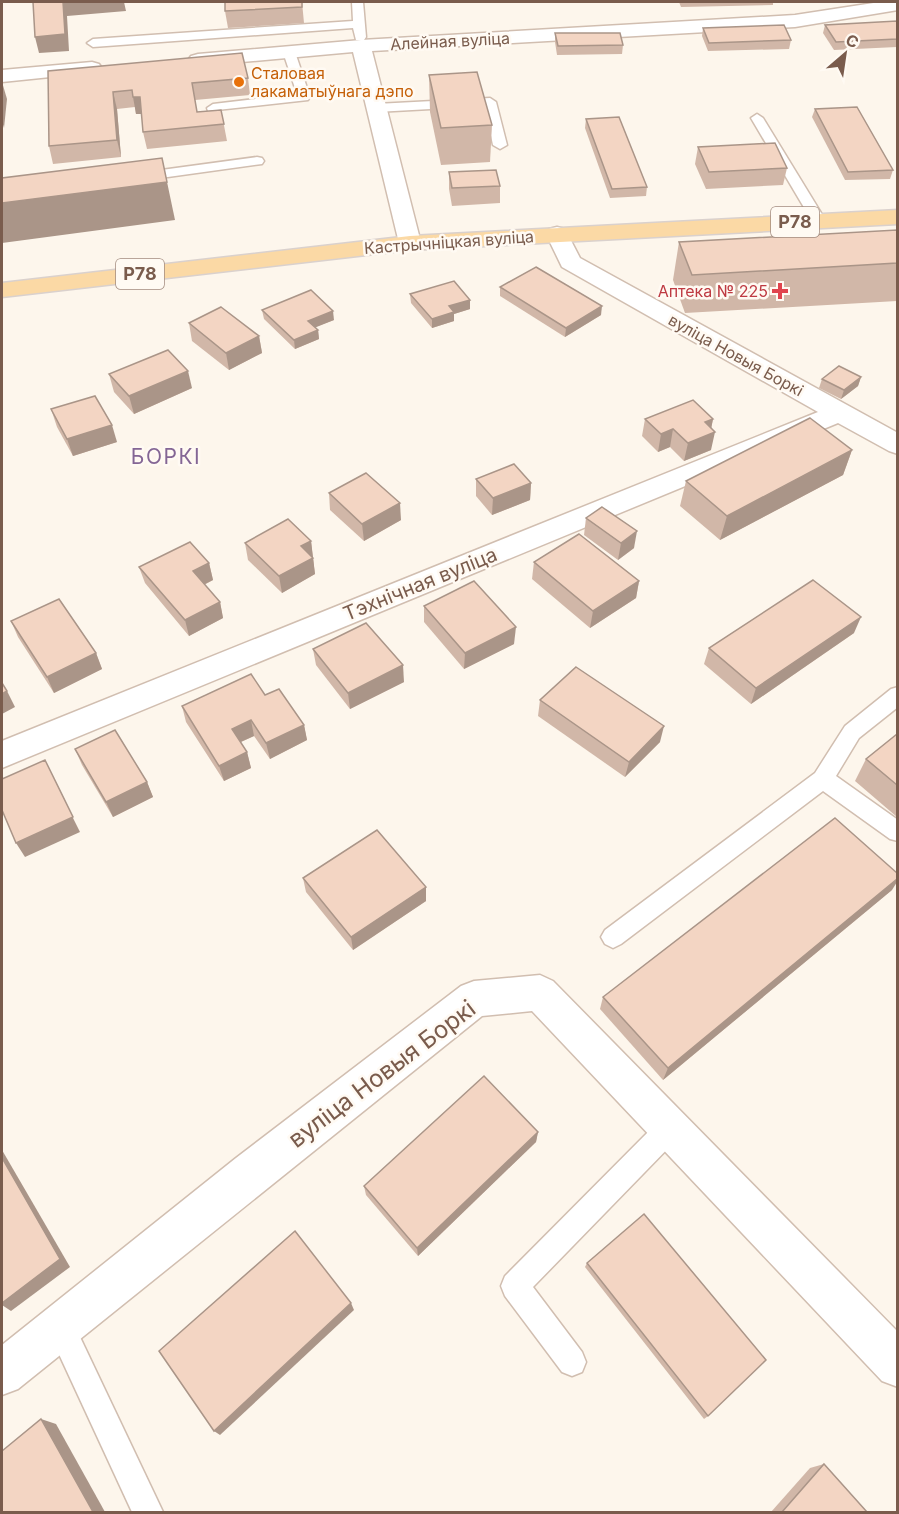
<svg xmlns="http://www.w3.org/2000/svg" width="899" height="1514" font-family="Inter,sans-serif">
	<rect width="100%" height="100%" fill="#fdf6ec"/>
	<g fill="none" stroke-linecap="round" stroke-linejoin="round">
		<defs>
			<g id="service">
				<polygon points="352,2 363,2 366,37 364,40 356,40 353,28 93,47 87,43 93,39 353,21"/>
				<polygon points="289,48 295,52 310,97 308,100 208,111 207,108 213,104 297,94 283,52"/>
				<polygon points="490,98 496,102 507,145 500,149 493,145 485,106 376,112 370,108 376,104"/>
				<polygon points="757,114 763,118 826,221 824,224 819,225 812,221 751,118"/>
				<polygon points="257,157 262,158 264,161 262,164 139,181 132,177 139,173"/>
				<polygon points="898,687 898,707 859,738 836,776 898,820 898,841 890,839 823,791 621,944 613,948 605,944 601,937 605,930 815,773 845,726 891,689"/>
				<polygon points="670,1115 679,1119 683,1128 679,1137 533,1287 582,1352 586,1362 582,1372 572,1376 562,1372 505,1296 501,1286 505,1276 661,1119"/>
				<polygon points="60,1312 70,1316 163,1512 132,1512 46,1326 50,1316"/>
			</g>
			<g id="minor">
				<polygon points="880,2 898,2 898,10 795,27 372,51 421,243 418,248 410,250 402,248 399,243 353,52 198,66 191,64 188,60 191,56 198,54 361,40 795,15"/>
				<polygon points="92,62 99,64 102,68 99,72 2,82 2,70"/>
				<polygon points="557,227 565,229 580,258 898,433 898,454 889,451 838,423 2,768 2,741 818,412 562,267 546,234 549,229"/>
				<polygon points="540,975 553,981 898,1332 898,1387 882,1381 532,1011 482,1016 18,1389 2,1395 2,1345 236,1158 461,986 474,981"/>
			</g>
			<polygon id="primary" points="898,210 898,224 410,250 2,297 2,283 410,236"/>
		</defs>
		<use href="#service" stroke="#d1beb0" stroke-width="3"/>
		<use href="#minor" stroke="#d1beb0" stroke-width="3"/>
		<use href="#primary" stroke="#dad1cd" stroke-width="3"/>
		<use href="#service" fill="#fff" fill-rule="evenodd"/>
		<use href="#minor" fill="#fff" fill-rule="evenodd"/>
		<use href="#primary" fill="#fbd9a5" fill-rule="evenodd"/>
	</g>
	<g fill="#d1b7a8">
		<polygon points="302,2 304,23 228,28 225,11"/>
		<polygon points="679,2 773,2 773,5 681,7"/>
		<polygon points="897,21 897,47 834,50 823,33 825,25"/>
		<polygon points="703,28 791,40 789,49 708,51 702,36"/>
		<polygon points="555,33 623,45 622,54 557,55 555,42"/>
		<polygon points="48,71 248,78 250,95 195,100 197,112 221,110 227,141 147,149 143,132 142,114 136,114 135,107 117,109 121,157 53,164 49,146"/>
		<polygon points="429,75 492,125 490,162 441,165 430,112"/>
		<polygon points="815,109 893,170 890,179 845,180 812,117"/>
		<polygon points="586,119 647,187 646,196 610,198 585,128"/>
		<polygon points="698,147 787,168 783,185 706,189 695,164"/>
		<polygon points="449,172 500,186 500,203 452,206 449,189"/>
		<polygon points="897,230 897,301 685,313 673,280 679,242"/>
		<polygon points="500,287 601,315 565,337 500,296"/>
		<polygon points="410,294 470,300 470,309 454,314 454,321 432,328 411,303"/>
		<polygon points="262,310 334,320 315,327 318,330 319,339 295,349 264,319"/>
		<polygon points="189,323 259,336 262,353 229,370 192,341"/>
		<polygon points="109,374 192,388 134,414 114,392"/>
		<polygon points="861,377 858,386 841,399 819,388 822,379"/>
		<polygon points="51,409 117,442 73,456 57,427"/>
		<polygon points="645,419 713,419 711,429 711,450 684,461 670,447 658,452 642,436"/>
		<polygon points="852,450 843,475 720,540 680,506 686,481"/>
		<polygon points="476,479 531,483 530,500 492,515 476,496"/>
		<polygon points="329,493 401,520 364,541 330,510"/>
		<polygon points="586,518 634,548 618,560 584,535"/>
		<polygon points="311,541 315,574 282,593 248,560 245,543"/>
		<polygon points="534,562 639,581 636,598 590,628 532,579"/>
		<polygon points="209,563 213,580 204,585 220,602 223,618 189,636 145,583 139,567"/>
		<polygon points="424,606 514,644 464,669 424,622"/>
		<polygon points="11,621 96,653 102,669 54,693 18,637"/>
		<polygon points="854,633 751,704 704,664 709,648"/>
		<polygon points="313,649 404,682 350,709 316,665"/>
		<polygon points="265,695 304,725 307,740 270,759 254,736 241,742 247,752 251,768 224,781 186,722 182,706"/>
		<polygon points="540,700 660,742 625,777 538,716"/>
		<polygon points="897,734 897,817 855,781 866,759"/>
		<polygon points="75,749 147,782 153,797 113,817 82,765"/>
		<polygon points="303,878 426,887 426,901 353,950 306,892"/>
		<polygon points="892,890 663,1080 600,1009 603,997"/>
		<polygon points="538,1132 536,1142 418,1256 366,1195 364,1186"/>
		<polygon points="587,1263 708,1416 704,1419 585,1267"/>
		<polygon points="824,1464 867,1512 771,1512 810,1468"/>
	</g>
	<g fill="#aa9588">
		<polygon points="63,2 124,2 126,11 67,16 69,51 39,53 35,37"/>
		<polygon points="2,82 7,99 4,128 2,121"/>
		<polygon points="113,92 117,109 121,157 117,140"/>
		<polygon points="133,97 140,97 144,114 136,114"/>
		<polygon points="162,158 175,220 2,243 2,203"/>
		<polygon points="470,300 470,309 454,314 454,321 432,328 432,319 449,306"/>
		<polygon points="602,306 601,315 565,337 566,328"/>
		<polygon points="333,311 334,320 309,330 308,321"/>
		<polygon points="318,330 319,339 295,349 294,340"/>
		<polygon points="259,336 262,353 229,370 226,353"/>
		<polygon points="188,371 192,388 134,414 129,396"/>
		<polygon points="861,377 858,386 841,399 844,390"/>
		<polygon points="713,419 710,434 715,432 711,450 684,461 688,443 705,422"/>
		<polygon points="112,425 117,442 73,456 67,439"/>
		<polygon points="673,429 670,447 658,452 661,434"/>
		<polygon points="852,450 843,475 720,540 727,516"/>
		<polygon points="531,483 530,500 492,515 493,498"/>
		<polygon points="400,503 401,520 364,541 362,524"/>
		<polygon points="637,531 634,548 618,560 621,543"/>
		<polygon points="311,541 315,574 282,593 279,576 301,546"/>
		<polygon points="209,563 213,580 197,588 193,571"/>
		<polygon points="639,581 636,598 590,628 593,611"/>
		<polygon points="220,602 223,618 189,636 185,620"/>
		<polygon points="861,617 854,633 751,704 756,688"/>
		<polygon points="516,627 514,644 464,669 465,653"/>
		<polygon points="96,653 102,669 54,693 47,677"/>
		<polygon points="403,665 404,682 350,709 348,693"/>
		<polygon points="7,691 15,707 2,714 2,694"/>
		<polygon points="251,720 254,736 236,744 232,729"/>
		<polygon points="304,725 307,740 270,759 266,743"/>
		<polygon points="664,726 660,742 625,777 629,762"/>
		<polygon points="247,752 251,768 224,781 219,766"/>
		<polygon points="52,776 80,832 25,857 16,843"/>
		<polygon points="147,782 153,797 113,817 106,802"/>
		<polygon points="897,879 897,882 892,890 663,1080 668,1068"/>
		<polygon points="426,887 426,901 353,950 351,937"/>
		<polygon points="538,1132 536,1142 418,1256 417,1248"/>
		<polygon points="2,1150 70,1267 11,1311 2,1305"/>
		<polygon points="351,1303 354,1310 220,1435 214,1431"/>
		<polygon points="41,1419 56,1424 105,1512 93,1512"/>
	</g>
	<g fill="#f3d5c3" stroke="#aa9588" stroke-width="1.5">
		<polygon points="33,2 63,2 65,34 35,37"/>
		<polygon points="225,2 302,2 302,7 225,11"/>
		<polygon points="897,21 897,39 836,42 825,25"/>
		<polygon points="784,25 791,40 709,43 703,28"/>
		<polygon points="555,33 620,33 623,45 558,46"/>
		<polygon points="242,53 248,78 192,83 197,112 221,110 224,124 143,132 140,97 133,97 132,90 113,92 117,140 49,146 48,71"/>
		<polygon points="477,72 492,125 441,128 429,75"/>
		<polygon points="857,107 893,170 848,172 815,109"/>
		<polygon points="619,117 647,187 612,189 586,119"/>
		<polygon points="775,143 787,168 709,172 698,147"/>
		<polygon points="162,158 167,182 2,203 2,178"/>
		<polygon points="496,170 500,186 452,188 449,172"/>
		<polygon points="897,230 897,263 692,275 679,242"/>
		<polygon points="536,267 602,306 566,328 500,287"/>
		<polygon points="454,281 470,300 449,306 454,312 432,319 410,294"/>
		<polygon points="311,290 333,311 308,321 318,330 294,340 262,310"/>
		<polygon points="221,307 259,336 226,353 189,323"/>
		<polygon points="168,350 188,371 129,396 109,374"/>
		<polygon points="839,366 861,377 844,390 822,379"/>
		<polygon points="95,396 112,425 67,439 51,409"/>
		<polygon points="693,400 713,419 705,422 715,432 688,443 673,429 661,434 645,419"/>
		<polygon points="810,418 852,450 727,516 686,481"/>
		<polygon points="514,464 531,483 493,498 476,479"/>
		<polygon points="366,473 400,503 362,524 329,493"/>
		<polygon points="602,507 637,531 621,543 586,518"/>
		<polygon points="288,519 311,541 301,546 313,558 279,576 245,543"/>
		<polygon points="579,534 639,581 593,611 534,562"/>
		<polygon points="190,542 209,563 193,571 220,602 185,620 139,567"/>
		<polygon points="813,580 861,617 756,688 709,648"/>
		<polygon points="474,581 516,627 465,653 424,606"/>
		<polygon points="59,599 96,653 47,677 11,621"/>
		<polygon points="366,623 403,665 348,693 313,649"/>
		<polygon points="576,667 664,726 629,762 540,700"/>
		<polygon points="251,674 265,695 279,689 304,725 266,743 251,720 232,729 247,752 219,766 182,706"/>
		<polygon points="2,683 7,691 2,694"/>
		<polygon points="115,730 147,782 106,802 75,749"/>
		<polygon points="897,734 897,785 866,759"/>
		<polygon points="45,760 73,817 16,843 2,810 2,779"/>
		<polygon points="835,818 897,873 897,879 668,1068 603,997"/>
		<polygon points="377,830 426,887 351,937 303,878"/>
		<polygon points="484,1076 538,1132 417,1248 364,1186"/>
		<polygon points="2,1158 60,1259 2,1303"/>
		<polygon points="644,1214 766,1360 708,1416 587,1263"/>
		<polygon points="295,1231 351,1303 214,1431 159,1351"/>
		<polygon points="41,1419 93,1512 2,1512 2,1451"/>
		<polygon points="824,1464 867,1512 782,1512"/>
	</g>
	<circle fill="#e8710a" stroke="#fffaf3" stroke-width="2" cx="239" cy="82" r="6"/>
	<path fill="#e0444e" stroke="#fffaf3" stroke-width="2" d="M777 282h6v6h6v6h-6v6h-6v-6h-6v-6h6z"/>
	<g text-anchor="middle" stroke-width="5" stroke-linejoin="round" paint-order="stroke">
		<g font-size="16" fill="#7a5c4d" stroke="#fffaf3">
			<text transform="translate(450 41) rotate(-3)" y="6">Алейная вуліца</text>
			<text transform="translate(449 242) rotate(-4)" y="6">Кастрычніцкая вуліца</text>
			<text transform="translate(736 355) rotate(29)" y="6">вуліца Новыя Боркі</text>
		</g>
		<g font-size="16" fill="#c56008" stroke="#fffaf3" text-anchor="start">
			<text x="251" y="79">Сталовая<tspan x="251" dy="18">лакаматыўнага дэпо</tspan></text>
		</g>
		<g font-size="16" fill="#be3a42" stroke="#fffaf3" text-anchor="end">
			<text x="768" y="297">Аптека № 225</text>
		</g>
		<g fill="#fffaf3" stroke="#a28b7f" stroke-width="1.5">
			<rect x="771" y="207" width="48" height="30" rx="4.5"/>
			<rect x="116" y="259" width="48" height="30" rx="4.5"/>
		</g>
		<g font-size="18" font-weight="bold" fill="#7a5c4d">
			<text x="795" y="228">Р78</text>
			<text x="140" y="280">Р78</text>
		</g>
		<g font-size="20" fill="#7a5c4d" stroke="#fffaf3">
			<text transform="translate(420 584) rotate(-22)" y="7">Тэхнічная вуліца</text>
		</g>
		<g font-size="21" letter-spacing="1.5" fill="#846695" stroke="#fffaf3">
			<text x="166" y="464">БОРКІ</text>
		</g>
		<g font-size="24" fill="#7a5c4d" stroke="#fffaf3">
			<text transform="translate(382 1074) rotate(-37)" y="8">вуліца Новыя Боркі</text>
		</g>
	</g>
	<rect width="899" height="1514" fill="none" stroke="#7a5c4d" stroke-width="6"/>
	<g transform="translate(845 54) rotate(29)" stroke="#fffaf3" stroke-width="4.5" paint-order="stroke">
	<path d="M0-4.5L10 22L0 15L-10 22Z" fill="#7a5c4d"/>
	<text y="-9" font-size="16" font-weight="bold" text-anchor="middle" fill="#7a5c4d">С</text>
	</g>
</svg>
